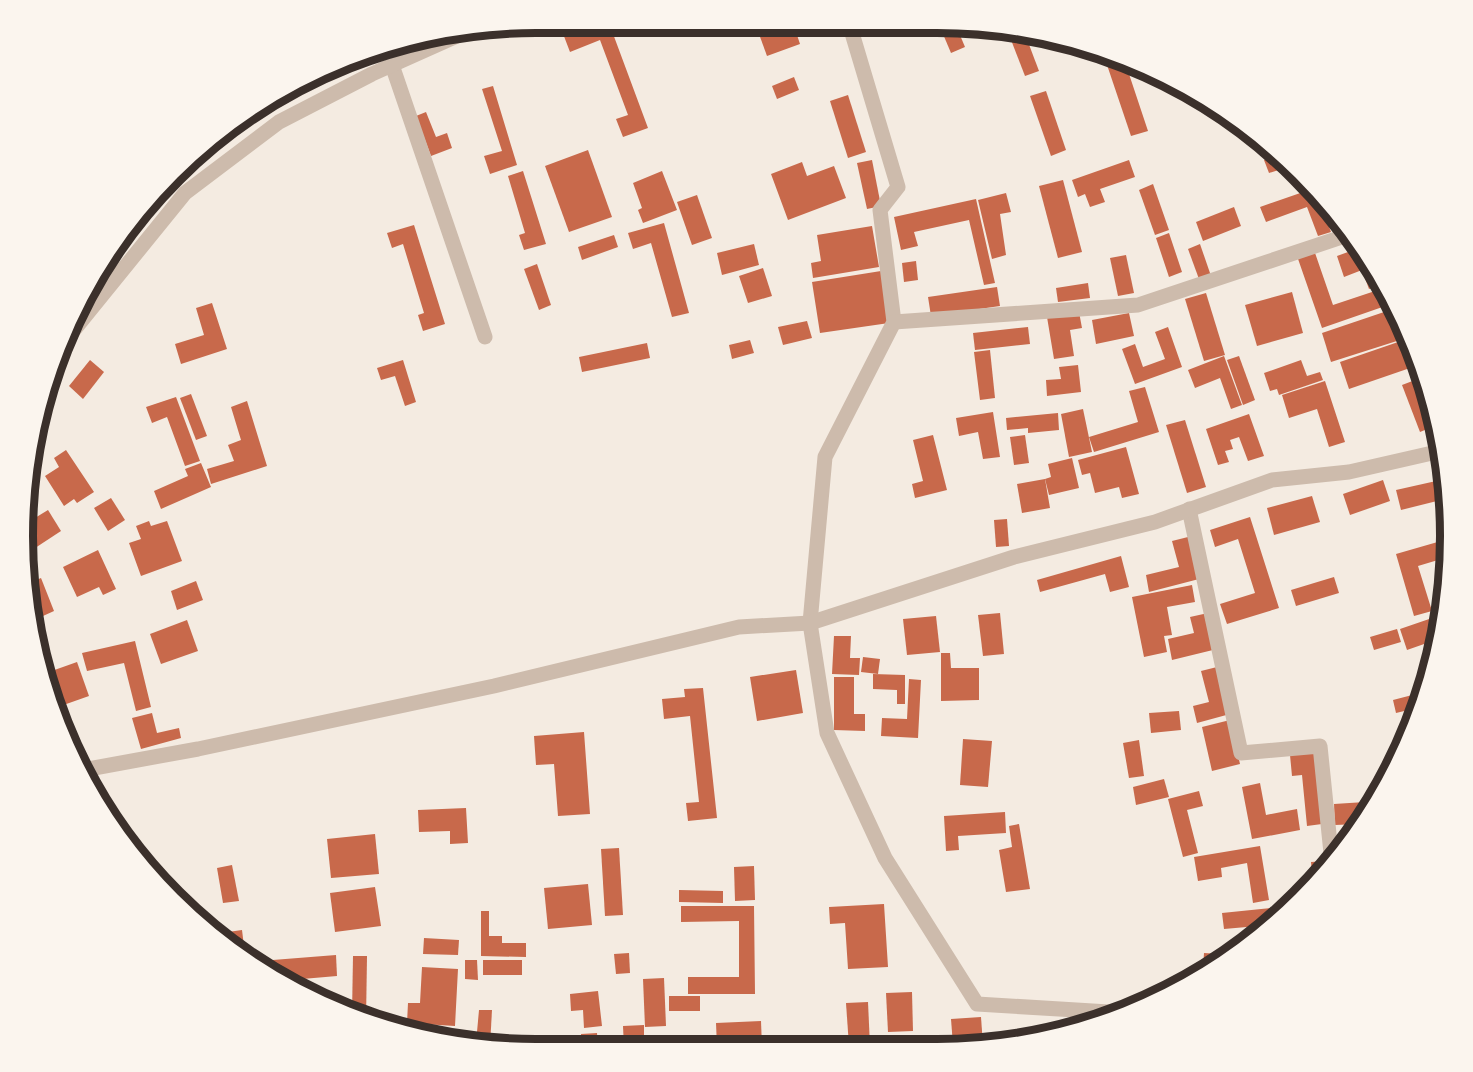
<svg xmlns="http://www.w3.org/2000/svg" width="1473" height="1072" font-family="Lato,sans-serif">
	<rect width="100%" height="100%" fill="#f4ebe1"/>
	<g fill="#c8694b">
		<polygon points="586,23 609,23 648,128 623,137 616,119 628,115 600,40 570,52 562,31"/>
		<polygon points="755,23 793,23 800,44 767,56"/>
		<polygon points="957,28 965,47 951,53 943,34"/>
		<polygon points="1008,32 1025,34 1039,71 1025,76"/>
		<polygon points="1104,56 1126,65 1148,131 1131,136"/>
		<polygon points="794,77 799,90 777,99 772,86"/>
		<polygon points="493,86 517,165 490,174 484,156 502,151 482,89"/>
		<polygon points="1046,91 1066,150 1051,156 1030,96"/>
		<polygon points="848,95 866,152 848,158 830,101"/>
		<polygon points="426,112 436,137 447,133 452,148 431,156 416,116"/>
		<polygon points="588,150 612,217 569,232 545,166"/>
		<polygon points="1273,157 1285,168 1269,173 1264,160"/>
		<polygon points="872,160 881,206 867,209 857,163"/>
		<polygon points="1129,160 1135,177 1100,189 1105,202 1090,207 1085,194 1078,197 1072,180"/>
		<polygon points="802,162 807,176 834,166 846,198 788,220 771,174"/>
		<polygon points="523,171 546,244 524,250 519,235 525,233 508,176"/>
		<polygon points="662,171 677,210 643,223 638,210 642,208 633,183"/>
		<polygon points="1063,180 1082,252 1058,258 1039,186"/>
		<polygon points="1153,184 1169,230 1155,235 1139,190"/>
		<polygon points="1309,190 1319,200 1331,232 1318,236 1307,207 1266,222 1260,207"/>
		<polygon points="1006,193 1011,212 1000,214 1006,255 992,259 978,200"/>
		<polygon points="697,195 712,238 692,245 677,202"/>
		<polygon points="976,199 995,283 984,285 969,220 914,232 918,246 901,250 894,217"/>
		<polygon points="1234,207 1241,226 1203,241 1196,222"/>
		<polygon points="664,223 689,313 672,317 651,243 633,249 628,233"/>
		<polygon points="414,225 445,324 423,331 418,315 424,313 403,244 392,248 387,233"/>
		<polygon points="872,226 879,267 813,278 811,263 821,261 817,235"/>
		<polygon points="1169,233 1182,272 1169,277 1156,238"/>
		<polygon points="614,235 618,247 582,260 578,247"/>
		<polygon points="754,244 759,265 722,275 717,253"/>
		<polygon points="1200,244 1211,276 1199,279 1188,249"/>
		<polygon points="1359,248 1382,285 1369,289 1362,270 1344,277 1337,256"/>
		<polygon points="1314,250 1333,305 1384,288 1394,303 1322,328 1297,256"/>
		<polygon points="1126,255 1134,293 1118,296 1110,258"/>
		<polygon points="916,261 918,280 904,282 902,263"/>
		<polygon points="537,264 551,305 539,310 524,269"/>
		<polygon points="763,268 772,296 748,303 739,276"/>
		<polygon points="881,271 889,323 820,333 812,282"/>
		<polygon points="1088,283 1090,298 1058,302 1056,288"/>
		<polygon points="997,287 1000,306 931,316 928,297"/>
		<polygon points="1292,292 1303,333 1257,346 1245,305"/>
		<polygon points="1206,293 1225,355 1204,361 1185,299"/>
		<polygon points="212,303 227,349 181,364 175,344 204,335 196,308"/>
		<polygon points="1390,310 1400,340 1331,362 1322,333"/>
		<polygon points="1079,312 1082,328 1070,330 1074,356 1054,359 1047,317"/>
		<polygon points="1129,313 1134,336 1096,344 1092,320"/>
		<polygon points="807,321 812,338 783,345 778,327"/>
		<polygon points="1028,327 1030,344 975,350 973,333"/>
		<polygon points="1168,327 1182,367 1135,384 1122,349 1135,344 1143,367 1165,359 1155,332"/>
		<polygon points="750,340 754,353 732,359 729,345"/>
		<polygon points="1401,341 1410,368 1349,389 1340,362"/>
		<polygon points="647,343 650,358 582,372 579,357"/>
		<polygon points="990,350 995,398 980,400 974,352"/>
		<polygon points="1224,356 1242,405 1231,409 1220,378 1195,388 1188,370"/>
		<polygon points="1239,356 1255,400 1243,405 1227,360"/>
		<polygon points="90,360 104,372 83,399 69,386"/>
		<polygon points="403,360 416,402 405,406 395,376 381,380 377,368"/>
		<polygon points="1301,360 1307,376 1320,372 1323,380 1279,395 1277,389 1270,391 1264,373"/>
		<polygon points="1078,365 1081,392 1047,396 1046,380 1061,379 1059,367"/>
		<polygon points="1423,377 1433,403 1437,425 1420,432 1402,385"/>
		<polygon points="1325,381 1345,442 1329,447 1317,409 1289,418 1282,395"/>
		<polygon points="1145,387 1159,432 1094,452 1089,437 1138,422 1129,391"/>
		<polygon points="191,394 207,436 196,440 180,398"/>
		<polygon points="176,397 200,461 185,466 167,417 152,423 146,407"/>
		<polygon points="247,401 267,466 211,484 207,469 234,461 228,445 241,440 231,407"/>
		<polygon points="1083,409 1092,452 1069,457 1061,414"/>
		<polygon points="993,412 1000,457 983,459 978,432 959,436 956,418"/>
		<polygon points="1058,413 1059,430 1028,433 1028,428 1007,430 1006,418"/>
		<polygon points="1249,414 1264,456 1248,461 1239,437 1230,440 1233,449 1225,451 1229,462 1218,465 1206,429"/>
		<polygon points="1185,420 1206,487 1187,493 1166,425"/>
		<polygon points="933,435 947,490 915,498 912,484 923,481 913,440"/>
		<polygon points="1025,435 1029,463 1014,465 1010,437"/>
		<polygon points="1126,447 1139,494 1122,498 1119,487 1095,493 1090,473 1082,475 1078,460"/>
		<polygon points="66,450 94,492 77,503 74,499 64,506 45,476 59,467 54,458"/>
		<polygon points="1072,458 1079,488 1049,495 1045,479 1051,477 1048,464"/>
		<polygon points="201,463 211,487 161,509 154,491 188,476 185,469"/>
		<polygon points="1045,479 1050,508 1022,513 1017,484"/>
		<polygon points="1445,479 1449,498 1401,510 1396,490"/>
		<polygon points="1383,480 1390,501 1350,515 1343,494"/>
		<polygon points="1312,496 1320,522 1274,535 1267,508"/>
		<polygon points="111,498 125,520 108,531 94,508"/>
		<polygon points="48,510 61,531 29,552 30,521"/>
		<polygon points="1250,517 1279,608 1227,624 1220,604 1255,593 1238,539 1215,547 1210,530"/>
		<polygon points="1007,519 1009,546 996,547 994,520"/>
		<polygon points="149,521 151,526 167,521 182,561 141,576 129,543 141,539 136,526"/>
		<polygon points="1188,537 1199,579 1149,592 1146,575 1179,567 1172,541"/>
		<polygon points="1448,539 1448,557 1418,566 1432,611 1414,616 1396,554"/>
		<polygon points="98,550 116,589 103,595 99,587 77,597 63,567"/>
		<polygon points="1121,556 1129,587 1110,592 1105,574 1040,592 1037,580"/>
		<polygon points="1334,577 1339,593 1296,606 1291,590"/>
		<polygon points="41,578 54,611 32,621 27,603 27,584"/>
		<polygon points="196,581 203,600 177,610 171,591"/>
		<polygon points="1192,585 1195,602 1167,607 1172,635 1164,636 1167,652 1144,657 1132,597"/>
		<polygon points="1000,613 1004,654 983,656 978,615"/>
		<polygon points="1208,613 1217,649 1172,660 1168,639 1194,633 1190,617"/>
		<polygon points="936,616 940,652 907,655 903,619"/>
		<polygon points="1435,617 1439,631 1433,660 1427,643 1407,650 1400,629"/>
		<polygon points="187,620 198,651 161,664 150,634"/>
		<polygon points="1397,629 1401,642 1374,650 1370,637"/>
		<polygon points="834,636 851,636 850,658 860,658 859,675 832,674"/>
		<polygon points="135,641 151,707 136,711 124,663 87,671 82,653"/>
		<polygon points="941,653 950,653 951,668 979,668 979,700 941,701"/>
		<polygon points="863,657 880,659 878,674 861,672"/>
		<polygon points="77,662 89,696 55,708 46,673"/>
		<polygon points="1217,667 1230,714 1197,723 1193,706 1209,702 1201,671"/>
		<polygon points="796,670 803,713 757,721 750,677"/>
		<polygon points="873,674 905,675 905,704 897,704 897,690 873,689"/>
		<polygon points="834,677 854,677 854,714 865,714 865,731 834,730"/>
		<polygon points="909,679 921,680 918,738 881,736 882,718 907,719"/>
		<polygon points="703,688 717,818 688,821 686,803 699,802 690,716 664,719 662,699 685,697 684,689"/>
		<polygon points="1420,693 1421,707 1396,713 1393,700"/>
		<polygon points="1179,711 1181,730 1151,733 1149,713"/>
		<polygon points="152,713 157,733 179,728 181,738 141,749 132,718"/>
		<polygon points="1230,720 1240,764 1212,771 1202,727"/>
		<polygon points="584,732 590,814 558,816 554,764 536,765 534,736"/>
		<polygon points="963,739 992,741 988,787 960,785"/>
		<polygon points="1139,740 1144,776 1129,778 1123,743"/>
		<polygon points="1316,753 1322,824 1307,826 1302,775 1292,776 1290,755"/>
		<polygon points="1164,779 1169,797 1136,805 1133,787"/>
		<polygon points="1260,783 1266,815 1297,809 1300,830 1252,839 1242,787"/>
		<polygon points="1199,791 1203,806 1187,810 1198,853 1183,857 1168,799"/>
		<polygon points="1365,802 1366,815 1359,824 1335,825 1334,804"/>
		<polygon points="466,808 468,843 450,844 450,831 419,832 418,810"/>
		<polygon points="1005,812 1006,833 958,836 959,850 946,851 944,816"/>
		<polygon points="1019,824 1030,889 1006,892 999,850 1012,847 1009,826"/>
		<polygon points="375,834 379,874 331,878 327,839"/>
		<polygon points="1260,846 1269,900 1253,903 1247,863 1221,868 1222,877 1198,881 1194,857"/>
		<polygon points="619,848 623,915 605,916 601,849"/>
		<polygon points="1326,861 1326,870 1313,884 1311,862"/>
		<polygon points="232,865 239,901 223,903 217,868"/>
		<polygon points="754,866 755,900 735,901 734,867"/>
		<polygon points="588,884 592,925 548,929 544,888"/>
		<polygon points="1312,885 1296,900 1295,886"/>
		<polygon points="375,887 381,926 335,932 330,893"/>
		<polygon points="679,890 723,891 723,903 679,902"/>
		<polygon points="884,904 888,967 848,969 845,923 830,924 829,907"/>
		<polygon points="681,906 754,906 755,994 688,994 688,977 739,977 739,921 681,922"/>
		<polygon points="1271,908 1272,923 1259,935 1258,926 1224,929 1222,913"/>
		<polygon points="481,911 489,911 489,936 502,936 502,943 526,943 526,957 481,956"/>
		<polygon points="242,930 244,946 233,948 214,934"/>
		<polygon points="424,938 459,940 458,955 423,954"/>
		<polygon points="629,953 630,973 616,974 614,954"/>
		<polygon points="1204,953 1221,954 1220,960 1203,971"/>
		<polygon points="336,955 337,976 279,981 261,967 260,961"/>
		<polygon points="353,956 367,956 366,1020 352,1014"/>
		<polygon points="465,960 477,960 478,980 465,979"/>
		<rect x="483" y="960" width="39" height="15"/>
		<polygon points="422,967 458,969 455,1026 407,1023 408,1003 420,1003"/>
		<polygon points="664,978 666,1026 645,1027 643,979"/>
		<polygon points="598,991 602,1026 584,1028 583,1010 571,1011 570,994"/>
		<polygon points="912,992 913,1031 888,1032 886,993"/>
		<rect x="669" y="996" width="31" height="15"/>
		<polygon points="868,1002 870,1046 849,1046 846,1003"/>
		<polygon points="479,1010 492,1010 490,1046 476,1043"/>
		<polygon points="981,1017 983,1045 953,1045 951,1019"/>
		<polygon points="761,1021 762,1047 717,1047 716,1023"/>
		<polygon points="644,1025 644,1047 624,1048 623,1026"/>
		<polygon points="597,1033 598,1048 559,1048 559,1043 581,1042 581,1034"/>
	</g>
	<g fill="none" stroke-linecap="round" stroke-linejoin="round">
		<g stroke="#cdbbac" stroke-width="15">
			<polyline points="849,23 898,187 880,210 894,322 825,457 810,623 827,733 885,858 977,1004 1125,1013"/>
			<polyline points="392,65 485,337"/>
			<polyline points="894,322 1138,305 1351,234"/>
			<polyline points="65,341 185,193 279,122 372,74 466,32"/>
			<polyline points="1189,509 1241,753 1320,746 1332,863"/>
		</g>
		<polyline stroke="#cdbbac" stroke-width="15" points="83,770 198,749 494,686 739,627 810,623 1014,557 1155,522 1272,480 1349,472 1441,451"/>
	</g>
	<path d="M0 0H1473V1072H0ZM536 33H937A503 503 0 0 1 1440 536V536A503 503 0 0 1 937 1039H536A503 503 0 0 1 33 536V536A503 503 0 0 1 536 33Z" fill="#fbf5ee" fill-rule="evenodd"/>
	<path fill="none" stroke="#3b302b" stroke-width="8" d="M536 33H937A503 503 0 0 1 1440 536V536A503 503 0 0 1 937 1039H536A503 503 0 0 1 33 536V536A503 503 0 0 1 536 33Z"/>
</svg>
